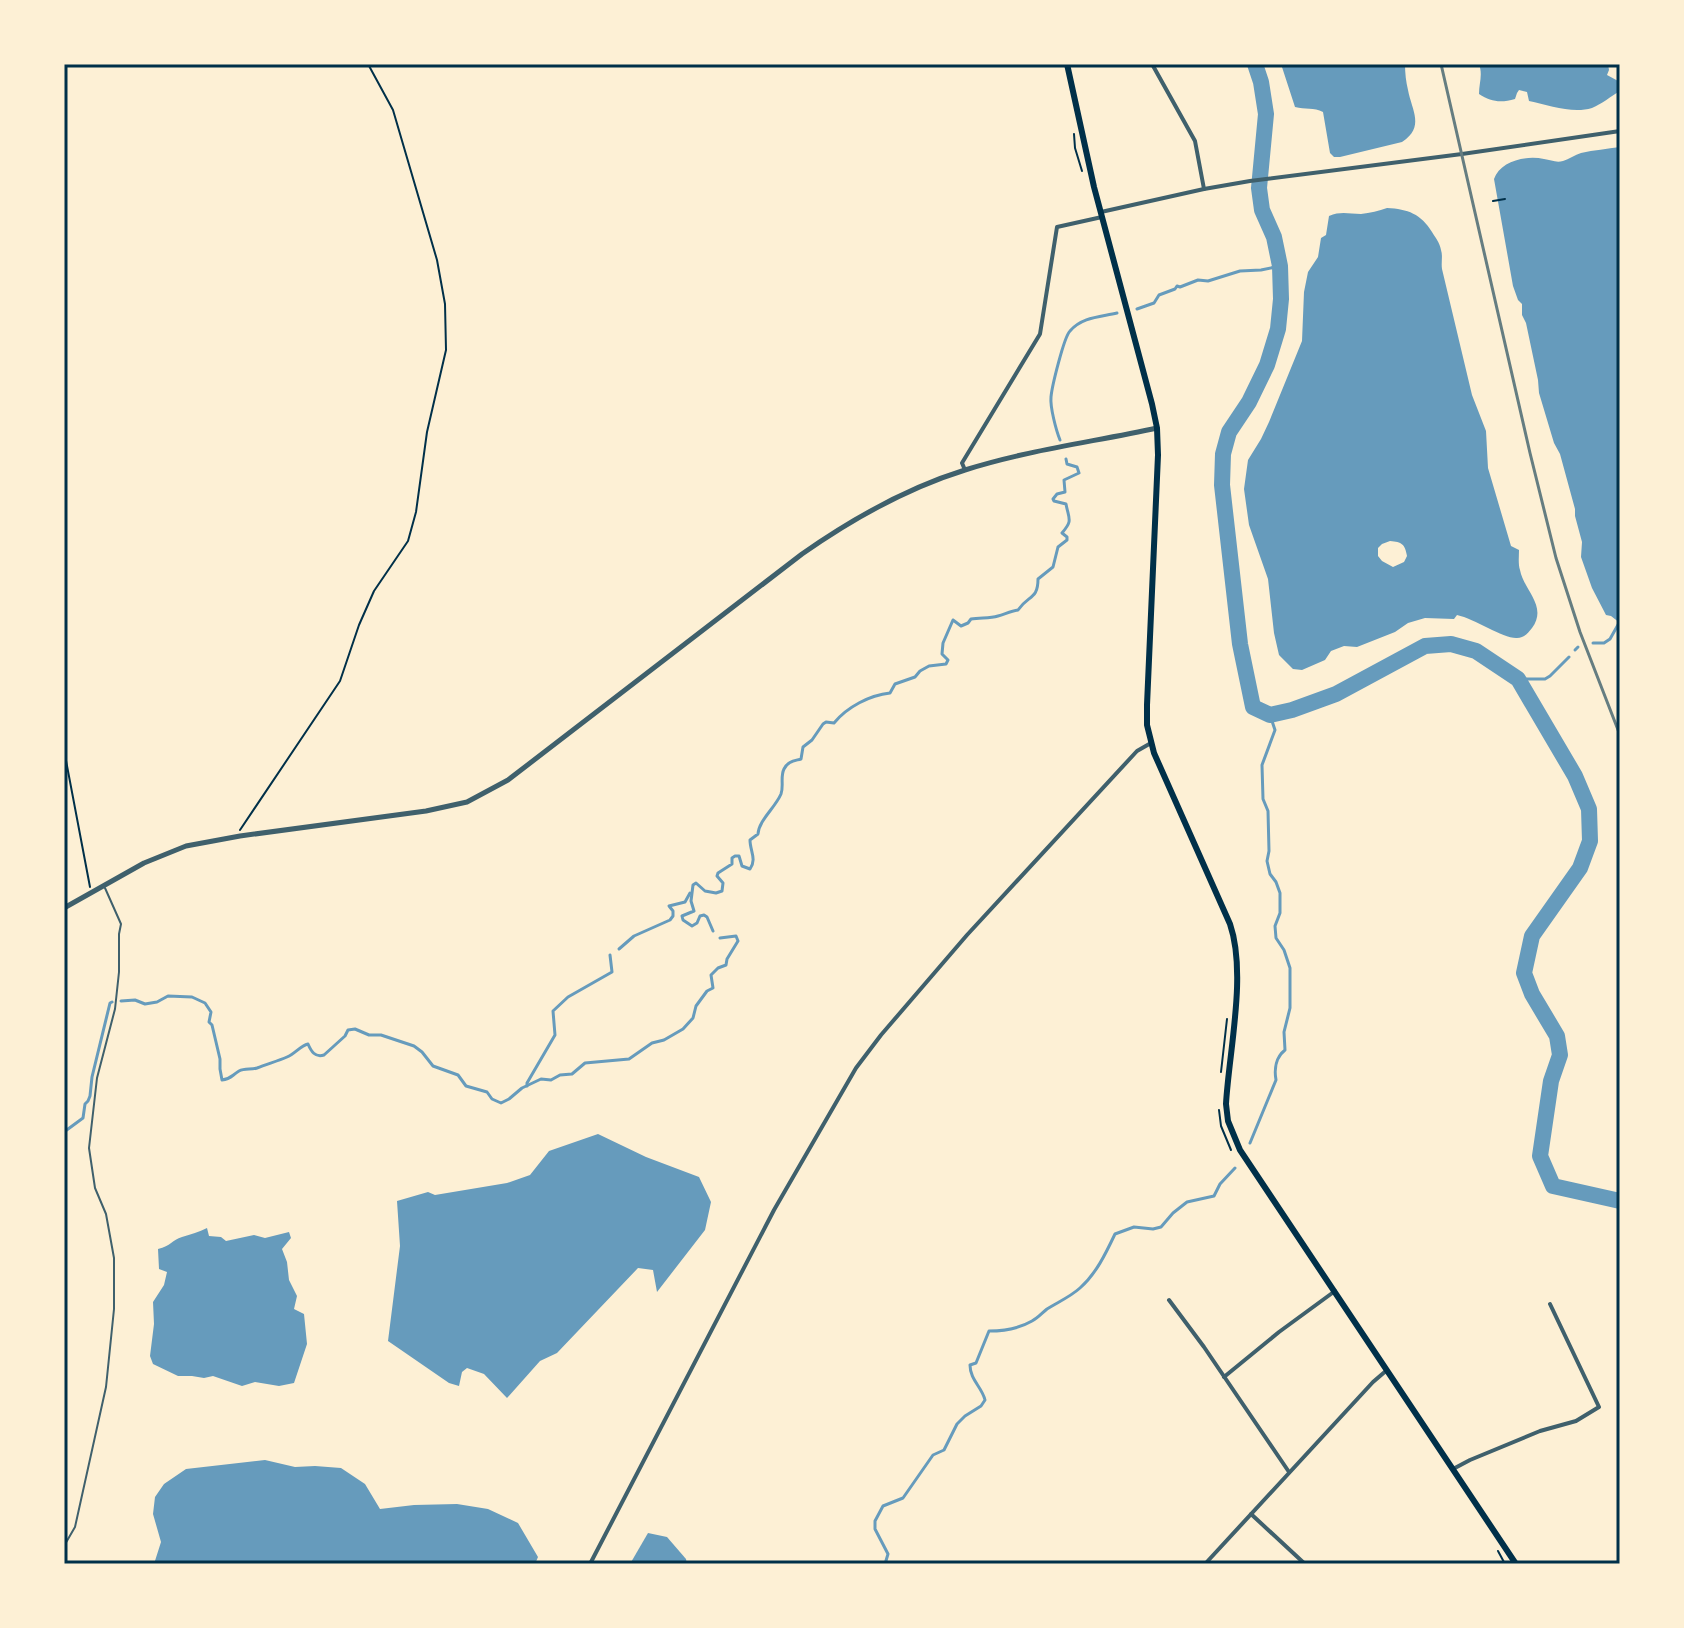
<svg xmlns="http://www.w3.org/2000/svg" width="1684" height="1628" font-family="'Archivo Narrow',sans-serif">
	<rect width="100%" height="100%" fill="#fdf0d5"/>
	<g fill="#669bbc" fill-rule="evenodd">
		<path d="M1281 64H1405C1405 73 1406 82 1408 90 1412 111 1425 127 1402 142L1340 157H1334L1330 153 1323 112C1314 107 1305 110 1295 107Z"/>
		<path d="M1479 64H1608L1609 70 1607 75 1620 82V91C1611 96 1602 104 1592 108 1572 114 1549 105 1529 101L1527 92 1519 90 1517 93 1515 99C1501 103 1491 102 1479 94 1479 83 1483 75 1479 64Z"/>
		<path d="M1620 147V623L1611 616 1606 615 1592 588 1581 557 1582 542 1575 516V509L1560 454 1554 443 1539 393 1538 380 1526 323 1522 315V304L1518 300 1513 286 1494 179C1500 161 1526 155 1544 159 1551 160 1556 163 1563 161 1569 159 1575 155 1581 153 1594 150 1607 149 1620 147Z"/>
		<path d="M1387 208C1408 209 1421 214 1432 232 1435 237 1440 243 1441 250 1443 256 1441 262 1442 269L1472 395 1486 431 1488 468 1511 546 1519 550C1519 556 1518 564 1520 570 1524 591 1548 606 1532 628 1528 633 1524 638 1517 638 1504 639 1475 619 1457 615L1454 619 1425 618 1408 623 1395 632 1357 647 1344 646 1331 651 1325 660 1302 670 1293 669 1279 655 1274 633 1268 579 1249 525 1244 489 1248 460 1261 439 1269 422 1302 341 1304 292 1308 272 1318 257 1321 238 1326 235 1329 216C1341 211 1349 214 1361 214 1370 213 1379 211 1387 208ZM1390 541C1402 542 1405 544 1407 556L1404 562 1393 567 1382 561 1378 556V548L1382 544Z"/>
		<polygon points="598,1134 646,1157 699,1177 711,1202 705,1230 657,1292 653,1270 638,1268 557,1353 540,1361 507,1398 484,1374 467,1368 462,1372 459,1386 449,1383 388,1341 400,1246 397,1201 428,1192 435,1195 507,1183 530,1175 549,1151"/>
		<path d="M207 1228 209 1236 221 1237 226 1241 254 1235 265 1238 289 1232 291 1238 282 1249 287 1262 289 1280 297 1296 294 1309 304 1314 307 1344 294 1383 279 1386 255 1382 242 1386 213 1376 204 1378 192 1376H178L153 1364 150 1356 154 1324 153 1302 164 1285 167 1272 159 1269 158 1249C171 1246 172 1240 182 1237 191 1234 199 1232 207 1228Z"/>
		<polygon points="265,1460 295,1467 315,1466 341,1468 365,1484 380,1509 414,1505 457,1504 488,1509 518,1523 538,1557 535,1564 154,1564 161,1542 153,1514 155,1497 164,1484 186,1469"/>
		<polygon points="648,1533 667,1537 686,1559 687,1564 630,1564"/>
	</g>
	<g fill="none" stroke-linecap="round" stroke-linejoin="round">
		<g stroke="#669bbc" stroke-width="3">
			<polyline points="1137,309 1154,303 1159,295 1175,289 1177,286 1180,287 1198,280 1208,281 1240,271 1261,270 1280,266"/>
			<path d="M1060 440C1056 430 1050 407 1051 397 1052 386 1064 337 1070 331 1082 317 1100 317 1117 313"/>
			<polyline points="1593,643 1604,643 1610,639 1619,623"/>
			<polyline points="1575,650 1578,647"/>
			<polyline points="1518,679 1545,679 1550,676 1569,657"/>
			<path d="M713 931 707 917 704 915 700 916 697 923 692 926 683 920 682 916 694 911 691 901 693 885 696 883 705 891 716 893 722 891 723 883 717 876 718 873 732 864V858L735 856H739L742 866 750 869C757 859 750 851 750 840L758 834C759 820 775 808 781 794 784 786 780 777 784 769 788 761 794 761 801 759L803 747 812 740 823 724 826 722 834 723C847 707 870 695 890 693L895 684 915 677 920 671 929 666 946 664 948 660 942 654 943 643 953 620 961 626 968 623 971 619C980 617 989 619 998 616 1005 614 1011 611 1018 610 1028 595 1038 600 1038 579L1053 567 1058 547 1067 540V537L1062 533C1073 520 1069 520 1066 504L1054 501 1053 499 1057 494 1065 492 1064 480 1079 473 1077 467 1067 464 1066 459"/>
			<polyline points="619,949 634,936 670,920 673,916 673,911 669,906 685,902 690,893"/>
			<path d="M121 1001 135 1000 145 1004 157 1002 168 996 192 997 205 1003 211 1012 209 1022 212 1025 220 1059V1069L222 1080C231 1079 231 1076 239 1071 245 1068 251 1070 257 1068 267 1064 278 1061 287 1057 296 1053 300 1046 308 1044 311 1051 315 1058 324 1055L345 1036 348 1030 355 1029 369 1035H381L414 1046 422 1052 433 1066 458 1075 466 1086 487 1092 492 1099 501 1103 509 1099 522 1088 541 1079 551 1080 560 1075 572 1074 585 1063 629 1059 652 1043 664 1040 683 1029 693 1018 696 1006 707 991 713 988 711 975 718 968 726 965 727 959 738 941 736 936 720 938"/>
			<polyline points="527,1086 527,1083 555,1035 553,1011 568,997 612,972 610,955"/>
			<polyline points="64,1132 83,1118 85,1104 88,1101 90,1096 92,1077 110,1003 112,1002"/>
			<path d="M1250 1143 1276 1080C1274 1069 1276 1057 1285 1050L1284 1032 1290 1008V968L1284 950 1276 938 1275 926 1280 913V893L1276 882 1270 874 1267 861 1269 851 1268 811 1263 799 1262 765 1275 730 1270 715"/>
			<path d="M885 1564 888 1554 875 1529V1521L883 1506 903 1498 933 1455 944 1450 957 1424 965 1416 981 1406 985 1400C982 1387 970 1380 970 1365L976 1363 989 1331C1003 1331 1020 1328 1032 1321 1038 1318 1042 1313 1047 1309 1058 1302 1070 1297 1080 1288 1096 1274 1106 1253 1115 1234L1134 1227 1153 1229 1161 1227 1173 1213 1187 1202 1214 1196 1220 1184 1235 1168"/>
		</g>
		<polyline stroke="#669bbc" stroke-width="16" points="1255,64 1261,82 1266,114 1259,188 1262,210 1274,237 1280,266 1281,299 1278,329 1267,365 1249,402 1229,432 1223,454 1222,485 1240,644 1253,707 1270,715 1292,710 1336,694 1425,646 1451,644 1476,651 1518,679 1575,776 1589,809 1590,841 1580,868 1532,936 1524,973 1532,994 1557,1036 1560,1055 1551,1081 1540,1156 1553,1186 1620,1201"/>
		<g stroke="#003049" stroke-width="2">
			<polyline points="1074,134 1075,148 1082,171"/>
			<polyline points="1493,201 1505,199"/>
			<polyline points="64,750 90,887"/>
			<polyline points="240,830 340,681 359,625 374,591 408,541 416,512 427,432 446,350 445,304 437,260 393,110 368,64"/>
			<polyline points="1221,1072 1227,1019"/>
			<polyline points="1219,1110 1221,1126 1231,1150"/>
			<polyline points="1498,1551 1505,1564"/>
		</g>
		<polyline stroke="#3f606c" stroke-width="2" points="64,1546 75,1527 106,1387 114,1309 114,1258 106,1214 95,1188 89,1148 97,1078 115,1009 119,972 119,934 121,924 105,888"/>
		<g stroke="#3f606c" stroke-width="4">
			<polyline points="1152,64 1195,141 1204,189"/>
			<polyline points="1101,212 1204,189 1250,181 1462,154 1620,131"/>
			<polyline points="965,470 962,463 1040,334 1057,227 1102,217"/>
			<polyline points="1169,1300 1204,1347 1289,1472"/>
			<polyline points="1224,1377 1279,1332 1335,1291"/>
			<polyline points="1453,1469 1470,1460 1540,1431 1576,1421 1599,1407 1550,1304"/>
			<polyline points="1251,1514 1305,1564"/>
			<polyline points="590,1564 774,1210 856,1068 881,1035 967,935 1137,751 1151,743"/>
			<polyline points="1205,1564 1373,1382 1387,1370"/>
		</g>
		<path stroke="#3f606c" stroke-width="5" d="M64 908 144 863 186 846 240 836 426 811 467 802 508 780 802 554C852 519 907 488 965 470 1028 450 1093 442 1157 428"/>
		<path stroke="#003049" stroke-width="6" d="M1067 64 1094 187 1152 404 1157 428 1158 455 1147 705V725L1154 753 1230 924C1247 974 1229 1051 1226 1104L1228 1121 1240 1150 1516 1564"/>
		<polyline stroke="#657d81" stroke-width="3" points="1441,64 1530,453 1556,558 1580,632 1620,735"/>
	</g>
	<rect width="1684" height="1628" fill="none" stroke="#fdf0d5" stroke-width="132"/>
	<rect x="66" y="66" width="1552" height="1496" fill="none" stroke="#003049" stroke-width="3"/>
</svg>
